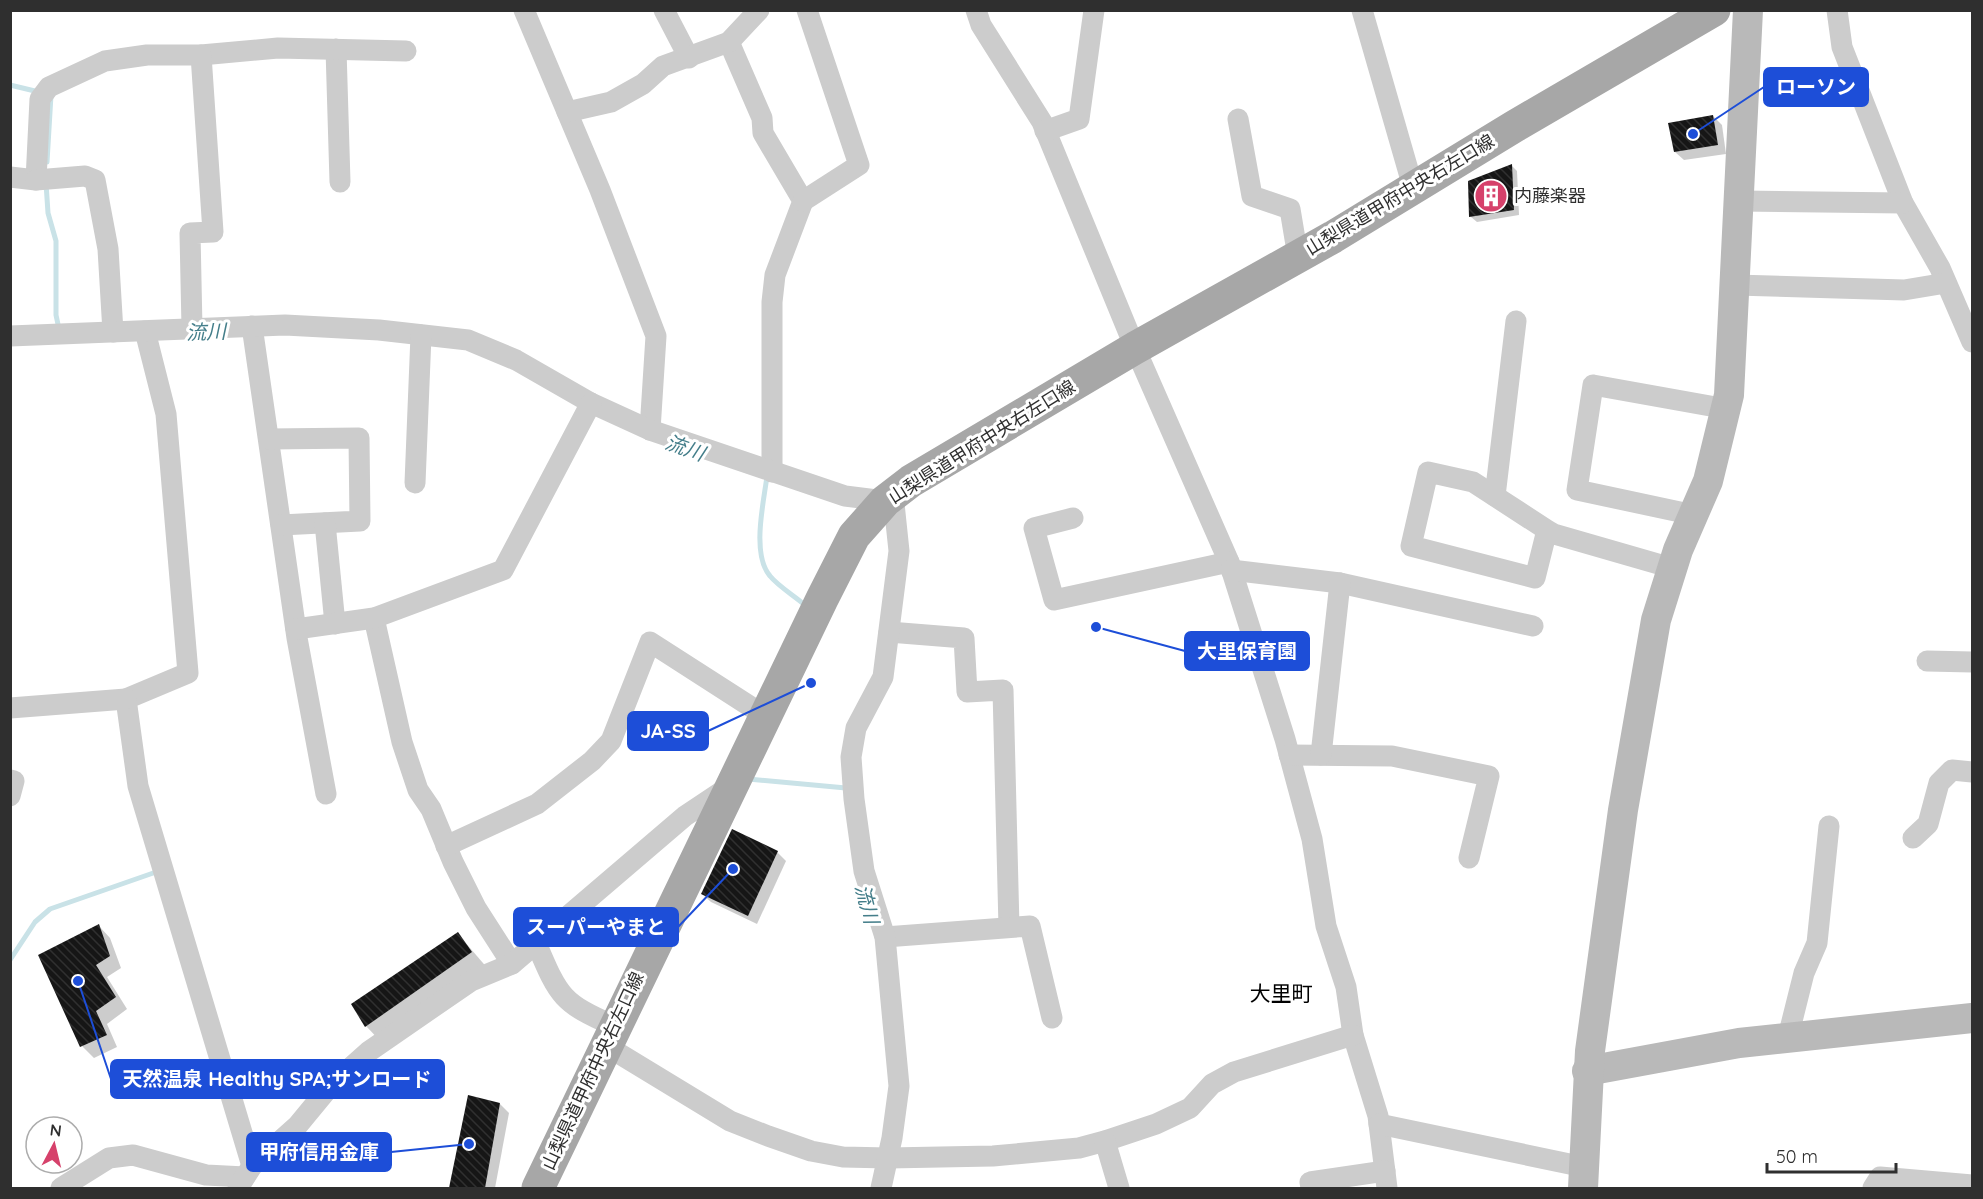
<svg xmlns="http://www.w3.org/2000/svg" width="1983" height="1199" font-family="Quicksand,'Noto Sans JP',sans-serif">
	<defs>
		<pattern id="building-back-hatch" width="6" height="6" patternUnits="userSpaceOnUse" patternTransform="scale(1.5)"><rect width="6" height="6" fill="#161616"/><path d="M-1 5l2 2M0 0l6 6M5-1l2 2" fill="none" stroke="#303030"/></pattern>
	</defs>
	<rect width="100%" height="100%" fill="#fff"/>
	<g fill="#0003">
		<polygon points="1713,116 1722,125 1726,154 1684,160 1675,152"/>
		<polygon points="1511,165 1517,171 1519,215 1477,222 1471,217 1470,182"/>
		<polygon points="732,831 777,852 786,861 757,924 711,902 702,894"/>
		<polygon points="99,926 110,938 121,968 107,977 127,1009 107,1024 117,1047 94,1058 82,1046"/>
		<polygon points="458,934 489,970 383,1044 366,1026"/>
		<polygon points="469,1097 500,1104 509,1113 495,1188 451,1188"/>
	</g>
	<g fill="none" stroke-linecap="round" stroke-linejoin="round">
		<g stroke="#c9e2e7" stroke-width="5">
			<polyline points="10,85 39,92"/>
			<polyline points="47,162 51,95"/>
			<polyline points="46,183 48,213 56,241 56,315 59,329"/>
			<path d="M767 476C764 501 751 554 770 576 779 587 795 596 806 606"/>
			<polyline points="748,779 846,788 846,791"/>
			<polyline points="10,960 35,922 50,909 159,871"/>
		</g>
	</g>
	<g fill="url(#building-back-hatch)">
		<polygon points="1713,115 1718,145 1674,152 1668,123"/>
		<polygon points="1512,164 1514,210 1469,217 1468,181"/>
		<polygon points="732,829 778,851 748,916 701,894"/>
		<polygon points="99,924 110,956 96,965 116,997 96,1011 107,1035 80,1047 38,955"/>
		<polygon points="458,932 472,952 365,1027 351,1004"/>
		<polygon points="468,1095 500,1103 485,1188 449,1188"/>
	</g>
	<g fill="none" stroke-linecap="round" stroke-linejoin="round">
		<g stroke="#ccc" stroke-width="21">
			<polyline points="524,10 600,190 656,336 650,430"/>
			<polyline points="664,10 689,58"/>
			<polyline points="976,10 981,25 1042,122 1135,348 1229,562 1285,739 1312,839 1326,926 1346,987 1353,1035 1378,1116 1387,1188"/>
			<polyline points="1362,10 1413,187"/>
			<polyline points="1837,10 1842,47 1903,203 1940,268 1972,342"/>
			<polyline points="729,42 762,118 763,133 803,201 775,275 772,302 772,472"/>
			<polyline points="336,49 340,182"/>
			<polyline points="201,55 278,48 406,51"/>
			<polyline points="567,112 611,102 643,84 663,66 729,42 759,10"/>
			<polyline points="1238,119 1252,196 1290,209 1298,257"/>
			<polyline points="1045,131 1079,119 1094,10"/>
			<polyline points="10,177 36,180 40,99 49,87 105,61 147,55 201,55 213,232 190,233 192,328"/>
			<polyline points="36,180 85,176 95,180 108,249 113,332"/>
			<polyline points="803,201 859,165 807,10"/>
			<polyline points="1740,201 1903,203"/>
			<polyline points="1735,285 1904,290 1946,283"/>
			<polyline points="252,326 297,638 326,794"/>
			<polyline points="145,331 166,414 188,673 126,699 138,786 252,1166"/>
			<polyline points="10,336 285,325 379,330 468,340 516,360 591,403 650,430 845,496 885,501"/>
			<polyline points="269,439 359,438 360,521 281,525"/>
			<polyline points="415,483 421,335"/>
			<polyline points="1495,496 1516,321"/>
			<polyline points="1694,515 1577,490 1593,385 1727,409"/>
			<polyline points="1073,518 1034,528 1054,600 1229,562"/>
			<polyline points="325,523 335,624"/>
			<polyline points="1547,530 1535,578 1411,546 1428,472 1473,482 1547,530 1554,534 1672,568"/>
			<polyline points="1231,570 1340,583 1533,626"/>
			<polyline points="374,618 402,742 418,790 431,809 453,862 476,908 512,964"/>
			<polyline points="296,629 374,618 503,570 591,403"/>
			<polyline points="889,632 964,638 967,692 1003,690 1009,927"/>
			<polyline points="1927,661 1972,662"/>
			<polyline points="10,708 126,699"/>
			<polyline points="1289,755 1392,756 1489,776 1469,858"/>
			<polyline points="1321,755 1340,583"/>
			<polyline points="10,780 14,781 10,796"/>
			<polyline points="1913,838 1928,824 1939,783 1952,770 1972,772"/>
			<polyline points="446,846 537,804 592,761 611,741 650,642 765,716"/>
			<polyline points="885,937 1030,926 1052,1018"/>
			<path d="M537 945C559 997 562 1003 614 1026"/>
			<polyline points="1788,1037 1804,973 1817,943 1829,826"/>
			<polyline points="605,1045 730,1121 768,1136 811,1151 843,1157 888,1158 993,1156 1079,1148 1105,1141 1156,1124 1190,1108 1212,1084 1234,1072 1353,1035"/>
			<polyline points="1379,1124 1584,1167"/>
			<polyline points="1105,1141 1119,1188"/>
			<polyline points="61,1188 109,1158 133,1155 206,1175 245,1177"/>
			<polyline points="238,1188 252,1166 298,1125 331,1085 368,1052 471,981 512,964 685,816 730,786"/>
			<polyline points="881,1188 892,1138 899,1086 885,937 864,871 854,799 851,757 856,728 883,677 899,551 893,494"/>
			<polyline points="1311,1188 1310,1182 1385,1171"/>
			<polyline points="1873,1188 1880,1177 1972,1185"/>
		</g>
		<g stroke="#b9b9b9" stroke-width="30">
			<polyline points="1587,1071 1739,1043 1972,1018"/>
			<polyline points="1583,1188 1590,1051 1623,810 1656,620 1678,550 1708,481 1729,395 1748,10"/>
		</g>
		<polyline stroke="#a7a7a7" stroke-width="33" points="538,1188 822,599 854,536 885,501 911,481 1135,348 1333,237 1515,126 1714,10"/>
	</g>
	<defs>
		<symbol id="building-disc" viewBox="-11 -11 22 22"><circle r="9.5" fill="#d6416b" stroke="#fff"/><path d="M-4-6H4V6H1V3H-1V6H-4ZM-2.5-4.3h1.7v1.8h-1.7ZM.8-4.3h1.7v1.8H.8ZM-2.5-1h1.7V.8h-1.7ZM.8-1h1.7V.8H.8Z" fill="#fff"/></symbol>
	</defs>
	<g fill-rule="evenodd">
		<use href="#building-disc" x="1472" y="177" width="38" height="38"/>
	</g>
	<g text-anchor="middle" stroke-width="6" stroke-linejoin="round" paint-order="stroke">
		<g font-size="18" fill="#2f2f2f" stroke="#fff">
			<text transform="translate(1400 195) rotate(-31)" y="6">山梨県道甲府中央右左口線</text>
			<text transform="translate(982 442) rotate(-32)" y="6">山梨県道甲府中央右左口線</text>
			<text transform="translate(593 1071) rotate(-65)" y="6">山梨県道甲府中央右左口線</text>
		</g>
		<g font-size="18" fill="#2f2f2f" stroke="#fff" text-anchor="start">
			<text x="1514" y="202">内藤楽器</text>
		</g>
		<g font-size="20" font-style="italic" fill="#447e8a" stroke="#fff">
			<text transform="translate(206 332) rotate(-2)" y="7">流川</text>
			<text transform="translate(685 448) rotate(19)" y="7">流川</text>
			<text transform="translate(867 904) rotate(75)" y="7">流川</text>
		</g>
		<g font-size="21" fill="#000" stroke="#fff">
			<text x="1281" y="1001">大里町</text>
		</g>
	</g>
	<path fill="none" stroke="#1d4ed8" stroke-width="2" d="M1693 134L1764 87M1096 627L1185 651M811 683L708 731M733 869L678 927M78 981L111 1079M469 1144L391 1152"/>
	<g fill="#1d4ed8" stroke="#fff" stroke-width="2">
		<circle cx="1693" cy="134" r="6"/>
		<circle cx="1096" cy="627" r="6"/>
		<circle cx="811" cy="683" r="6"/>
		<circle cx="733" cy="869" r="6"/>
		<circle cx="78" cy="981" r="6"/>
		<circle cx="469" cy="1144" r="6"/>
	</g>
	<g fill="#1d4ed8" stroke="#1d4ed8" stroke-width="2">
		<rect x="1764" y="68" width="104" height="38" rx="6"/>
		<rect x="1185" y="632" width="124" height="38" rx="6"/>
		<rect x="628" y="712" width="80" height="38" rx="6"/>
		<rect x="514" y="908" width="164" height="38" rx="6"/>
		<rect x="111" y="1060" width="333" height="38" rx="6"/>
		<rect x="247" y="1133" width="144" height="38" rx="6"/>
	</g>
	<g font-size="20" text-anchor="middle" font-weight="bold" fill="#fff">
		<text x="1816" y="94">ローソン</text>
		<text x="1247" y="658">大里保育園</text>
		<text x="668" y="738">JA-SS</text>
		<text x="596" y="934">スーパーやまと</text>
		<text x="277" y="1086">天然温泉 Healthy SPA;サンロード</text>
		<text x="319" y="1159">甲府信用金庫</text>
	</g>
	<rect width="1983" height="1199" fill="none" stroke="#2f2f2f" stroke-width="24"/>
	<g transform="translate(54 1145) rotate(7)"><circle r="28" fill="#ffffff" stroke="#acacac" stroke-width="1.5"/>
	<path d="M0-4.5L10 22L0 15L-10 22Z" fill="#d6416b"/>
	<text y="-9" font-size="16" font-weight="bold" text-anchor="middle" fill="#2f2f2f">N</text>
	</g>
	<path d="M1767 1163v9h129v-9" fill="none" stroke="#2f2f2f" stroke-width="3"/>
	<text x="1776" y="1163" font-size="18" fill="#2f2f2f" stroke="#ffffff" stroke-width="4.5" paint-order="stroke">50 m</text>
</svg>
